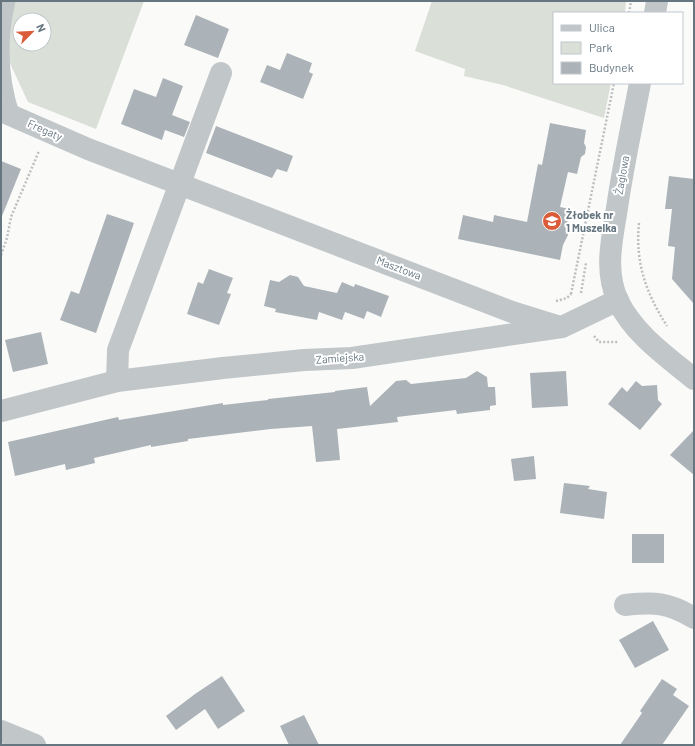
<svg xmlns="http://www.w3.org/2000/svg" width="695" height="746" font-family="Barlow,sans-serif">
	<rect width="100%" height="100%" fill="#fafaf8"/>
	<g fill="#dadfd7" fill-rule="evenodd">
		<path d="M14 1H144L96 129 28 102 8 59 9 23ZM20 20H44V44H20Z"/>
		<polygon points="432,1 626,1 625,13 554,13 554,83 611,83 604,118 503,85 464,76 465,69 415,51"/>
	</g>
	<g fill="#abb3b8">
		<polygon points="196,15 229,29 218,58 184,45"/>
		<polygon points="287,53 312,63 309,72 313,74 303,99 260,82 267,65 280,70"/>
		<polygon points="163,78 183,86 172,115 190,122 184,137 165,130 162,140 121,124 134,89 156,97"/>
		<polygon points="550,123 586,130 584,143 586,147 585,154 581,157 577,174 568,172 560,207 570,209 567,224 568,235 563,245 560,260 458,239 463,215 493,222 494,215 527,222 538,164 542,165"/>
		<polygon points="216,126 293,156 287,172 277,169 272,178 206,153"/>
		<polygon points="1,161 21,169 2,216 1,216"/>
		<polygon points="669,176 694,179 694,304 672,279 675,247 668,246 672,209 665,209"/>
		<polygon points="107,214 134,223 96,333 60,320 71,291 79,294"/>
		<polygon points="209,269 233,278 227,293 231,294 219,325 187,314 198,282 203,284"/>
		<polygon points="290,275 298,277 304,286 337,293 342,282 354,287 355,284 389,296 381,317 367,311 364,319 345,312 342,320 319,312 317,320 275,312 276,309 264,306 270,280 279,282"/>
		<polygon points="41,332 48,364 13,372 5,340"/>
		<polygon points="477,371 487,377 488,387 495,387 496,405 490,406 490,410 457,414 456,410 397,417 398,422 337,429 340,460 316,462 312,426 271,429 188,439 188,441 151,447 151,445 94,458 95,463 66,470 65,464 15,476 8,442 118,417 119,420 223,403 223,405 268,400 268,399 335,392 335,391 367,387 370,406 396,381 406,380 411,384 466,378"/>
		<polygon points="566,371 568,406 532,408 530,373"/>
		<polygon points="636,381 642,386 657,385 658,400 662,404 640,430 608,404 622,387 627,392"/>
		<polygon points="694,430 694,475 670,455"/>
		<polygon points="534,456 536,479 514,481 511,459"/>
		<polygon points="564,483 590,486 588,489 607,492 604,519 560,513"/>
		<rect x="632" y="534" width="32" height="29"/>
		<polygon points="653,621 669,650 635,668 619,640"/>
		<polygon points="222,676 245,711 218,729 205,709 176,730 166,716 195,694"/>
		<polygon points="662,679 677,689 673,695 689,706 662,745 620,745 642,713 640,711"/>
		<polygon points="304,715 319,745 289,745 280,726"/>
	</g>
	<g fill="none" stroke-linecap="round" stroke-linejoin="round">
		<g stroke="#bcbfc1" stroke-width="2.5" stroke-dasharray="2 2" stroke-linecap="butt">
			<polyline points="629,13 631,1"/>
			<path d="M639 223C635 263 646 293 667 326"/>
			<polyline points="1,255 7,238 11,217 39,151"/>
			<polyline points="581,293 586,263"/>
			<polyline points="571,294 614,83"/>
			<polyline points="556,301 567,298 571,294"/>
			<polyline points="594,336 599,342 618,342"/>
		</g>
		<path stroke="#c1c6c9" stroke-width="13" d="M9 1C0 39 1 79 14 117"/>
		<g stroke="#c1c6c9" stroke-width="22">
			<polyline points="655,13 657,1"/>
			<path d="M640 83C632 125 623 166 617 208 612 239 604 271 618 301 634 334 666 356 694 379"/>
			<polyline points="1,111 88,149 512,312 557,326"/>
			<polyline points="117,381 118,350 221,73"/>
			<polyline points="1,411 117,381 223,368 304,360 352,358 562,327 618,300"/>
			<path d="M625 605C654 602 668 602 694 618"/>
			<polyline points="1,731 35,745"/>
		</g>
	</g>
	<defs>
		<symbol id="school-disc" viewBox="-11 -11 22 22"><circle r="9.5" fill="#da5c38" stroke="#fff"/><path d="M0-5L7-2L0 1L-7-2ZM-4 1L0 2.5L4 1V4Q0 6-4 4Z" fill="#fff"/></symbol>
	</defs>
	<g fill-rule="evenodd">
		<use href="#school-disc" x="541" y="210" width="22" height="22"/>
	</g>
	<g text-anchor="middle" stroke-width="4" stroke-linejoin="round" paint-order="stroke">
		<g font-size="11" fill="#667681" stroke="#fff">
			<text transform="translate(45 130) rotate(24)" y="4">Fregaty</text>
			<text transform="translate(622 175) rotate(-80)" y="4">Żaglowa</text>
			<text transform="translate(399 268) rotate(21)" y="4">Masztowa</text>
			<text transform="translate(340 358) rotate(-4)" y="4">Zamiejska</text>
		</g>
		<g font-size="11" font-weight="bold" fill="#667681" stroke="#fff" text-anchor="start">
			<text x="566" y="219">Żłobek nr<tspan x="566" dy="13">1 Muszelka</tspan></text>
		</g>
	</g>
	<rect width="695" height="746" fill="none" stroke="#667681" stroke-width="4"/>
	<rect x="553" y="12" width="130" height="72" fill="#ffffff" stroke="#c2c8cd"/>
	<rect x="561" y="25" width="20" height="6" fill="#c1c6c9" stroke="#c2c8cd"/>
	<text x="589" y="32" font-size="12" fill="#667681">Ulica</text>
	<rect x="561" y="42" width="20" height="12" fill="#dadfd7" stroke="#c2c8cd"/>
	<text x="589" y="52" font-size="12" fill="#667681">Park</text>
	<rect x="561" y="62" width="20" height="12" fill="#abb3b8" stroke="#c2c8cd"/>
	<text x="589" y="72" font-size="12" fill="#667681">Budynek</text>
	<g transform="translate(32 32) rotate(66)"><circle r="19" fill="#ffffff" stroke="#c2c8cd"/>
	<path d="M0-3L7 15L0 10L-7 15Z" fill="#da5c38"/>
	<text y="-6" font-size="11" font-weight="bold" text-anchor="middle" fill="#667681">N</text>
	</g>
</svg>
